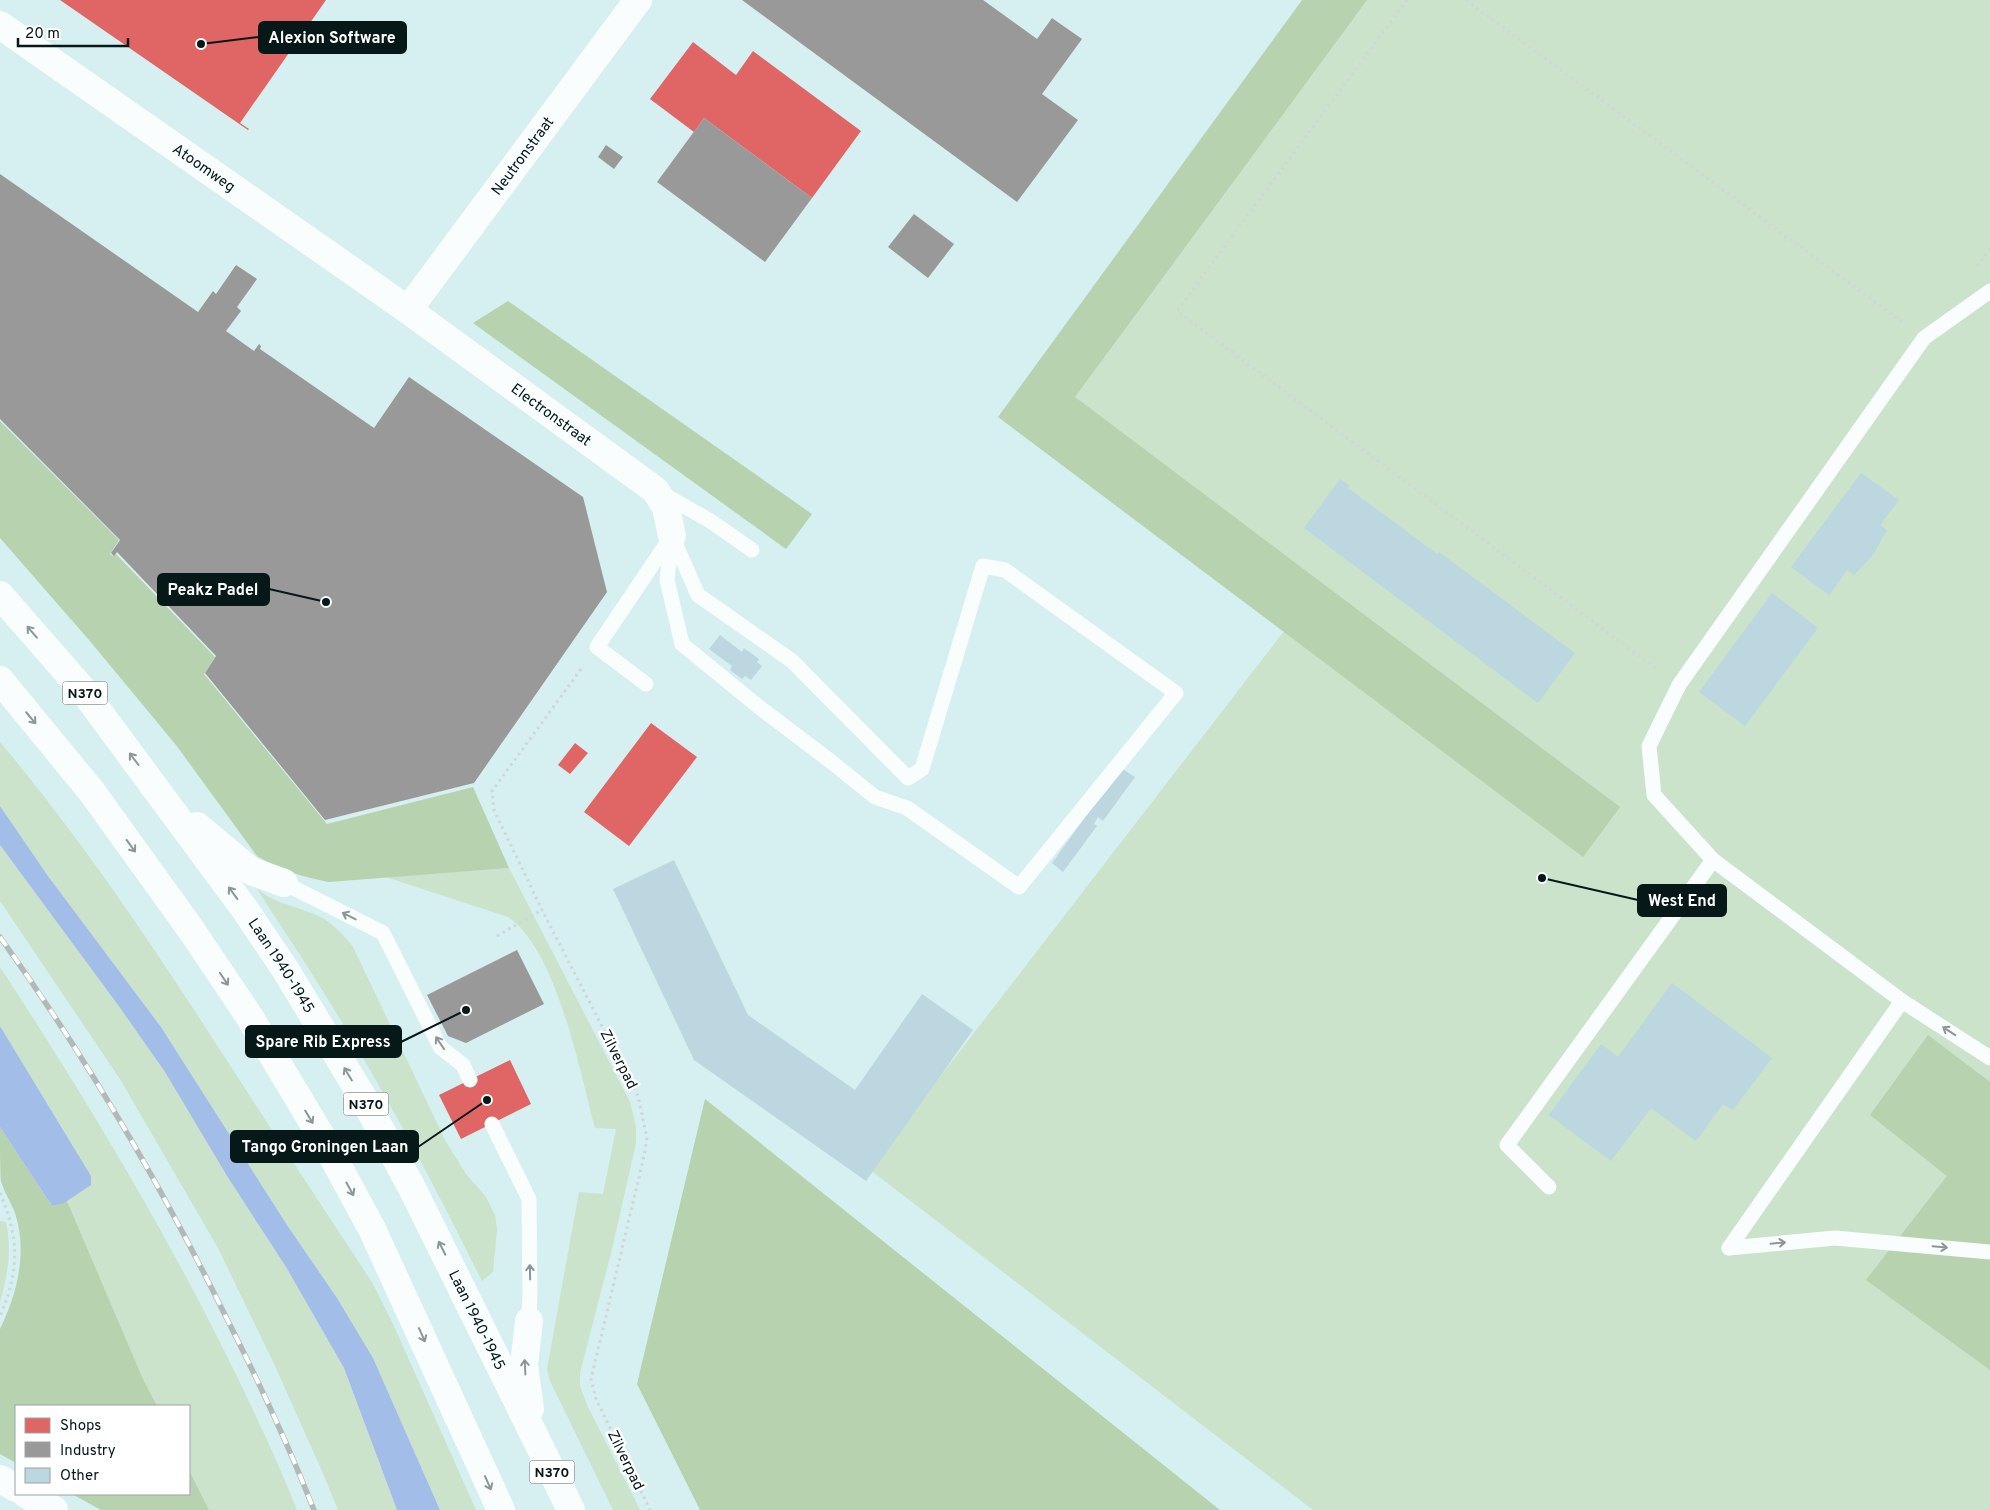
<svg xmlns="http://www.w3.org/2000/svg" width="1990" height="1510" font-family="Overpass,sans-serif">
	<rect width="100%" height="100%" fill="#d6eff0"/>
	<g fill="#cbe2cb">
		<polygon points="1343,0 1990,0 1990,1510 1313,1510 869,1169 1318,587 1053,383"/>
		<path d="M0 742C95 855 175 980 255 1104 294 1164 334 1224 373 1284L393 1324 476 1510H440L373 1358 337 1298 287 1225 161 1027 48 876 0 806Z"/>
		<polygon points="0,845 118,1005 165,1072 227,1176 286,1267 344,1368 397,1510 338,1510 322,1471 275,1366 218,1248 120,1079 0,901"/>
		<path d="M509 868 630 1102 636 1127V1143L612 1249 580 1373V1386L587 1405 640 1510H613L550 1381 547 1369 579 1192 603 1194 616 1129 595 1128C580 1072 557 950 508 917L386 877Z"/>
		<path d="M257 889C274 903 295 906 314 914 330 920 343 934 353 947L446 1142 466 1174 486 1197 495 1215 497 1229 493 1272 482 1281C432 1180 379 1080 319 985 299 952 277 921 257 889Z"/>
		<path d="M0 967C89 1103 173 1243 243 1389 262 1429 281 1469 297 1510H209L189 1470V1406H157L143 1379 67 1201 91 1185V1176L0 1026Z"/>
		<path d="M0 1221 6 1222C12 1250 8 1274 0 1302Z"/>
	</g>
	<g fill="#b6d2af">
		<polygon points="1302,0 1367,0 1075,397 1620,807 1583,857 998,417"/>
		<polygon points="508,301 812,514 786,549 473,323"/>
		<path d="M0 421 119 540 110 554 113 556 115 553 215 657 204 674 327 824 473 787 509 868 329 882C302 877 280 870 257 856L176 745 89 640 0 538Z"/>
		<polygon points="1928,1035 1990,1082 1990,1370 1866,1280 1947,1176 1870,1115"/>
		<polygon points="705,1099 1220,1510 700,1510 637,1384"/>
		<path d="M0 1127 52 1206 67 1201 143 1379 157 1406H16V1463L0 1454V1329C17 1294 28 1252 15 1213 11 1202 4 1192 1 1181 0 1170 0 1141 0 1127Z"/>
		<polygon points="189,1470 209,1510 101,1510 72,1494 189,1494"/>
	</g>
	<g fill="#a3bde9">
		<polygon points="0,806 48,876 161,1027 287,1225 337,1298 373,1358 440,1510 397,1510 344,1368 286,1267 227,1176 165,1072 118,1005 0,845"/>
		<polygon points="0,1026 91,1176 91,1185 64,1203 52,1206 0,1127"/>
	</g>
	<g fill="#e06666">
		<polygon points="60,0 326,0 240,123 249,129 248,130"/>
		<polygon points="693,42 736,75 753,51 861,131 812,198 704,118 694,132 650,99"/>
		<polygon points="651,723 697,757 629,846 584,812"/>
		<polygon points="575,743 588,753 570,774 558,765"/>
		<polygon points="510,1060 531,1104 461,1139 439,1095"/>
	</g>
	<g fill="#999">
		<polygon points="742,0 983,0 1037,39 1052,18 1082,39 1042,94 1078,120 1017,202"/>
		<polygon points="704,118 812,198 765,262 657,182"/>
		<polygon points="606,145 623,157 614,169 598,157"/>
		<polygon points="0,174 198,312 213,291 216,294 236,265 257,279 237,307 241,311 226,331 254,351 259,344 261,346 260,349 374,428 409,377 583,497 607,592 474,783 325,820 205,673 216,656 117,552 114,556 111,553 120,540 0,419"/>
		<polygon points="914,214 954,244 928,278 888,247"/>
		<polygon points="517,950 544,1004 466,1043 448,1036 427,995"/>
	</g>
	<g fill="#bcd7df">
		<polygon points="1861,473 1899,500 1880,525 1887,530 1873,555 1854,575 1847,570 1829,595 1791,567"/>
		<polygon points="1340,479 1350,486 1348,488 1437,554 1439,552 1575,653 1538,703 1304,528"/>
		<polygon points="1772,593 1818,628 1745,726 1699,692"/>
		<polygon points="720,635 742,652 744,648 759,659 757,662 762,666 751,680 745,676 742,679 730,670 732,666 709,649"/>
		<polygon points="1121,768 1135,777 1103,821 1098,817 1094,824 1097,826 1063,872 1052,863"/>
		<polygon points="674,860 748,1015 855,1090 922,994 973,1030 866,1181 694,1060 613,889"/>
		<polygon points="1672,983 1772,1058 1733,1110 1723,1104 1696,1141 1651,1108 1611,1161 1549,1115 1601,1044 1618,1057"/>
	</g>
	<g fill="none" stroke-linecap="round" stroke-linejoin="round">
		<g stroke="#cfd7d7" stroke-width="3" stroke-dasharray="2.5 4" stroke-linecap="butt">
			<polyline points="1407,0 1177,311 1658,670"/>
			<polyline points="1466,0 1902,322"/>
			<polyline points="1977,266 1990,249"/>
			<polyline points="581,669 492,791 494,810 542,910 638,1096 647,1138 644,1156 591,1379 596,1399 650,1510"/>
			<polyline points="497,936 542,910"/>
			<path d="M0 1193C19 1237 20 1271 0 1316"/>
		</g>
		<g stroke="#f9fdfd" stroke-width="15">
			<polyline points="1990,291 1924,338 1679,685 1649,746 1654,795 1713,860 1902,1001 1990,1058"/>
			<polyline points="661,493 709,520 752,550"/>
			<polygon points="672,536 698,595 792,661 908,778 922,769 983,566 1005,570 1176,693 1019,887 907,808 875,797 829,760 759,707 682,644 667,580"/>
			<polyline points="646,684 597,647 671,537"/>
			<polyline points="284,883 383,933 440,1047 463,1065 470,1080"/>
			<polyline points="492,1124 529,1199 530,1293 529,1321"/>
			<polyline points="1549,1187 1507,1145 1713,860"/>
			<polyline points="1729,1248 1902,1001"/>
			<polyline points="1729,1248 1835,1238 1990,1252"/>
		</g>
		<g stroke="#f9fdfd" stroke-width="28">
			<path id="s1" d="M0 25 408 310 655 490 666 507 672 536"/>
			<path id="s2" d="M408 310 638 0"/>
			<polyline points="0,1479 16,1488"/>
			<polyline points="26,1494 54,1510"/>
		</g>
		<g stroke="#f9fdfd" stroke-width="28">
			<path id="s3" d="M0 595 82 689 246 911 285 969 365 1101 412 1188 571 1510"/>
			<polyline points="0,680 92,792 192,931 249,1016 327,1146 372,1229 501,1510"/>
			<polyline points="197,826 251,871 284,883"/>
			<polyline points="529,1321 524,1365 530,1409"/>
		</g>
		<defs>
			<path id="rail" d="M0 937C86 1057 161 1185 226 1317 258 1380 288 1444 314 1510"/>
		</defs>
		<use href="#rail" stroke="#b3b9ba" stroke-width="5.5"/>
		<use href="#rail" stroke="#fff" stroke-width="4" stroke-dasharray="11" stroke-linecap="butt"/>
	</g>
	<defs><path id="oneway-shaft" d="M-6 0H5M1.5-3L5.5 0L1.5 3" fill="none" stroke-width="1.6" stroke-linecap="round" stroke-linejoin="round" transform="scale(1.25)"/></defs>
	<g stroke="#8c9696">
		<use href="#oneway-shaft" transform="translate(32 632) rotate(-131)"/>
		<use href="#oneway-shaft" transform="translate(31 718) rotate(50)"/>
		<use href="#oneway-shaft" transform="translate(134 759) rotate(-127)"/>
		<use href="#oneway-shaft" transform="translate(131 846) rotate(54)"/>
		<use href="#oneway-shaft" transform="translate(233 893) rotate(-126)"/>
		<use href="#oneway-shaft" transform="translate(349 916) rotate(-153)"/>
		<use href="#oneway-shaft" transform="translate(224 979) rotate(56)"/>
		<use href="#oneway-shaft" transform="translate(1949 1031) rotate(-147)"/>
		<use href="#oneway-shaft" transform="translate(440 1043) rotate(-124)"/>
		<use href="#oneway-shaft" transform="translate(348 1074) rotate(-121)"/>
		<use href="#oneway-shaft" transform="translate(309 1117) rotate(59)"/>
		<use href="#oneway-shaft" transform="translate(350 1189) rotate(61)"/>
		<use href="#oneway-shaft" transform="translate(1778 1243) rotate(-5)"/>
		<use href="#oneway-shaft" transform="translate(1940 1247) rotate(5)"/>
		<use href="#oneway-shaft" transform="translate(442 1248) rotate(-117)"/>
		<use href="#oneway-shaft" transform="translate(530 1272) rotate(-91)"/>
		<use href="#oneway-shaft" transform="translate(422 1335) rotate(66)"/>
		<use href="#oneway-shaft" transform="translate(525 1367) rotate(-93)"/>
		<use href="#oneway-shaft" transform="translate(488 1483) rotate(66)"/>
	</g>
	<g text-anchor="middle" stroke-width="5" stroke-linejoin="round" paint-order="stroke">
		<g fill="#fff" stroke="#515d5d" stroke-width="1">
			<rect x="62.5" y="681.5" width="45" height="23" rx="4"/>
			<rect x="343.5" y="1092.5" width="45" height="23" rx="4"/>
			<rect x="529.5" y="1460.5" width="45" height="23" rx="4"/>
		</g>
		<g font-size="14" font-weight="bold" fill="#071818">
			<text x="85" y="698">N370</text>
			<text x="366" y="1109">N370</text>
			<text x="552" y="1477">N370</text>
		</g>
		<g font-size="15" fill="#071818" stroke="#fff">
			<text dy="5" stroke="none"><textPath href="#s2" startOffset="192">Neutronstraat</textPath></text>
			<text dy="5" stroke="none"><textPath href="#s1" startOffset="249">Atoomweg</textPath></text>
			<text dy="5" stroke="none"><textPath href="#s1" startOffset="675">Electronstraat</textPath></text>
			<text dy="5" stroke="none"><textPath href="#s3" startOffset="466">Laan 1940-1945</textPath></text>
			<text transform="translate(619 1059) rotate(63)" y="5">Zilverpad</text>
			<text dy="5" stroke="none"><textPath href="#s3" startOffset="871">Laan 1940-1945</textPath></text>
			<text transform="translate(626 1460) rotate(64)" y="5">Zilverpad</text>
		</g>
	</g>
	<path fill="none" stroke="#071818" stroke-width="2" d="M201 44L259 37M326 602L269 589M1542 878L1638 900M466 1010L401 1042M487 1100L418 1147"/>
	<g fill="#071818" stroke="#fff" stroke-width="2">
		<circle cx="201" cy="44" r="5"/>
		<circle cx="326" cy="602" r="5"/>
		<circle cx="1542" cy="878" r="5"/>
		<circle cx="466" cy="1010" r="5"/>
		<circle cx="487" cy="1100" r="5"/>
	</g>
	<g fill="#071818" stroke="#071818" stroke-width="2">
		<rect x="259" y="22" width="147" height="31" rx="5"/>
		<rect x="158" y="574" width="111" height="31" rx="5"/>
		<rect x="1638" y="885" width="88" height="31" rx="5"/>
		<rect x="246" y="1026" width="155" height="31" rx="5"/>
		<rect x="231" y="1131" width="187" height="31" rx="5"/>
	</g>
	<g font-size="16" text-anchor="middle" font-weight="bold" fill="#fff">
		<text x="332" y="43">Alexion Software</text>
		<text x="213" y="595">Peakz Padel</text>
		<text x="1682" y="906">West End</text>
		<text x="323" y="1047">Spare Rib Express</text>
		<text x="325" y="1152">Tango Groningen Laan</text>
	</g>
	<rect x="15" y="1405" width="175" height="90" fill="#ffffff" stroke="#9ca3a3"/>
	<rect x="25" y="1418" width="25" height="15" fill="#e06666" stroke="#9ca3a3"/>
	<text x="60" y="1430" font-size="15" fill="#071818">Shops</text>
	<rect x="25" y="1442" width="25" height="15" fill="#999999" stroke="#9ca3a3"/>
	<text x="60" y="1455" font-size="15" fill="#071818">Industry</text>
	<rect x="25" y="1468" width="25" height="15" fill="#bcd7df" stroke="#9ca3a3"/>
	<text x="60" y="1480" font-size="15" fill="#071818">Other</text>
	<path d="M18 38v8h110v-8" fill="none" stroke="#071818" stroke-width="2.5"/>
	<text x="25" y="38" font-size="15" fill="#071818" stroke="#ffffff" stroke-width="4" paint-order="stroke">20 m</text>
</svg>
